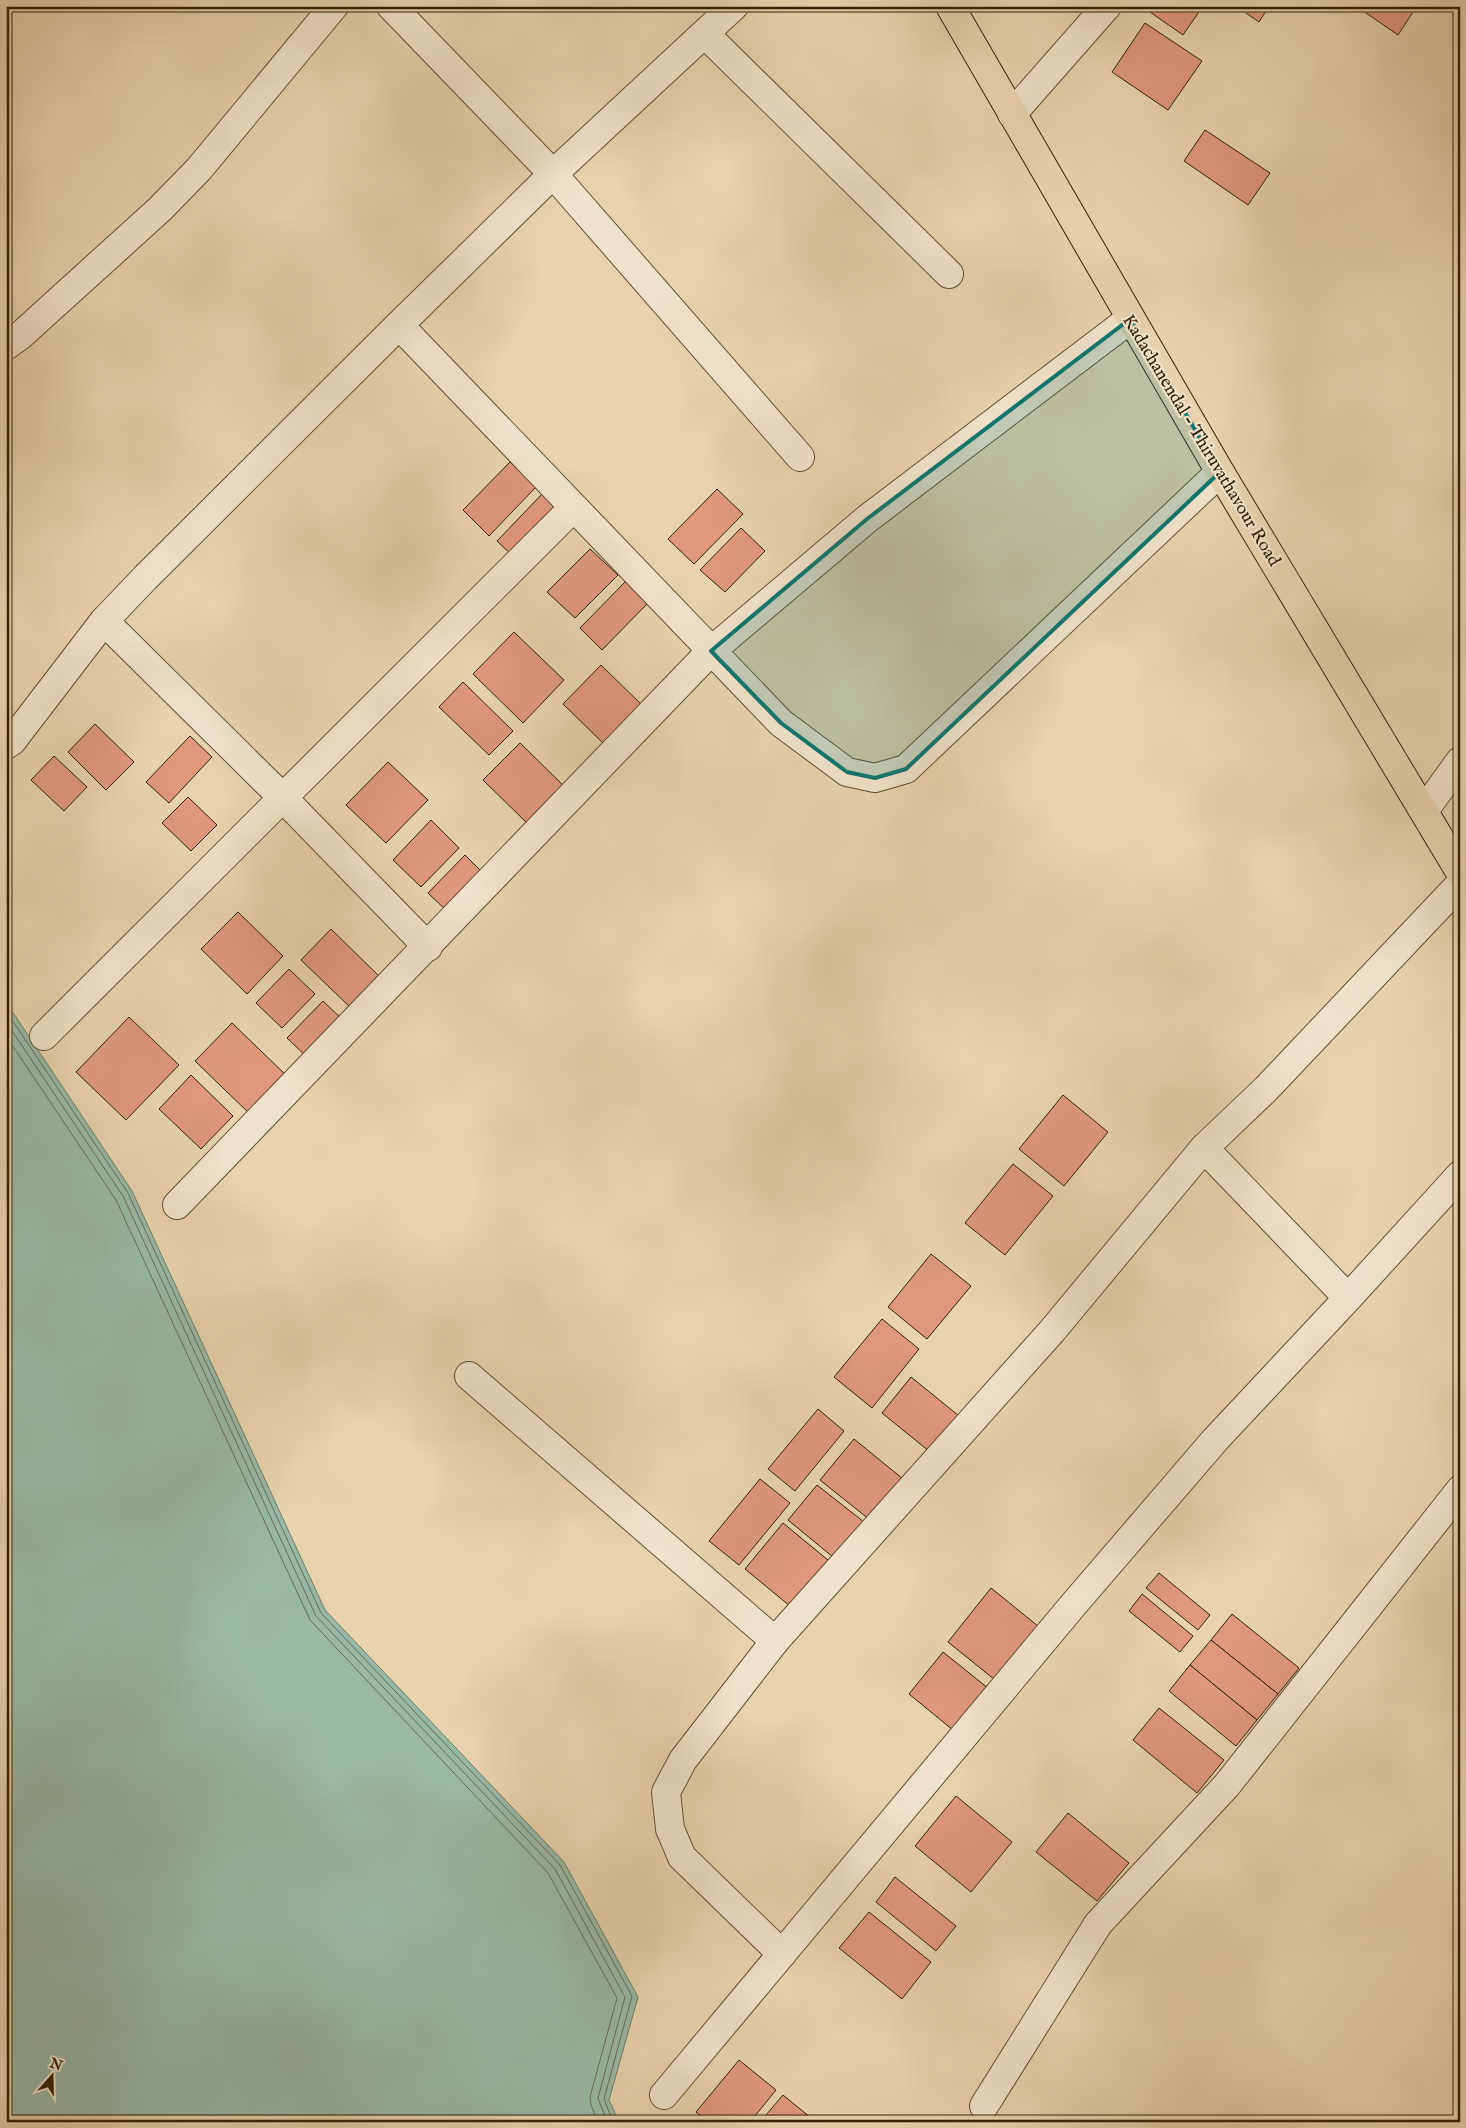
<svg xmlns="http://www.w3.org/2000/svg" width="1466" height="2128" font-family="'IM FELL English',serif">
	<rect width="100%" height="100%" fill="#e8d3ae"/>
	<filter id="stains"><feTurbulence type="fractalNoise" baseFrequency=".004" numOctaves="4"/><feColorMatrix values="0 0 0 0 .2 0 0 0 0 .09 0 0 0 0 .02 0 0 0 .5 -.17"/></filter>
	<radialGradient id="worn" r=".72"><stop offset=".6" stop-color="#630" stop-opacity="0"/><stop offset="1" stop-color="#630" stop-opacity=".3"/></radialGradient>
	<polygon fill="#98b9a6" stroke="#6f7c66" points="6,1002 132,1191 325,1610 564,1862 638,1997 609,2100 619,2122 6,2122"/>
	<g fill="none" stroke-linecap="round" stroke-linejoin="round">
		<g stroke="#656d56" stroke-width="1">
			<polyline points="6,1011 128,1193 321,1613 560,1865 632,1996 604,2099 613,2122"/>
			<polyline points="6,1022 123,1196 316,1616 555,1869 625,1997 598,2098 607,2122"/>
			<polyline points="6,1036 116,1200 310,1620 548,1873 617,1998 590,2097 591,2105 598,2122"/>
		</g>
	</g>
	<g fill="#df987c" stroke="#322107">
		<polygon points="1154,6 1203,6 1183,35 1150,12"/>
		<polygon points="1236,6 1269,6 1259,22"/>
		<polygon points="1356,6 1417,6 1398,35"/>
		<polygon points="1145,23 1202,61 1168,110 1112,72"/>
		<polygon points="1205,130 1270,173 1248,205 1184,161"/>
		<polygon points="510,462 536,487 489,536 463,510"/>
		<polygon points="717,489 743,514 694,564 668,539"/>
		<polygon points="543,493 562,512 516,559 497,541"/>
		<polygon points="741,528 765,551 725,592 700,570"/>
		<polygon points="590,549 618,575 575,618 547,592"/>
		<polygon points="626,581 648,603 602,650 580,628"/>
		<polygon points="514,632 564,680 523,723 473,674"/>
		<polygon points="601,665 644,707 606,746 563,704"/>
		<polygon points="463,682 513,731 489,755 439,707"/>
		<polygon points="95,724 134,762 106,790 68,752"/>
		<polygon points="190,736 212,757 169,803 146,782"/>
		<polygon points="520,743 566,788 530,826 483,780"/>
		<polygon points="54,756 87,787 64,811 31,780"/>
		<polygon points="388,762 428,800 386,843 346,805"/>
		<polygon points="188,797 217,825 191,851 162,823"/>
		<polygon points="431,820 459,848 421,887 393,860"/>
		<polygon points="465,855 487,877 451,915 428,893"/>
		<polygon points="238,912 283,956 247,994 201,949"/>
		<polygon points="331,929 381,978 352,1009 301,960"/>
		<polygon points="289,969 315,994 282,1028 256,1003"/>
		<polygon points="323,1001 346,1023 310,1060 287,1038"/>
		<polygon points="129,1017 179,1065 126,1120 76,1072"/>
		<polygon points="232,1023 289,1078 252,1116 195,1061"/>
		<polygon points="191,1075 233,1116 201,1149 159,1109"/>
		<polygon points="1063,1095 1108,1132 1064,1186 1019,1149"/>
		<polygon points="1013,1164 1053,1196 1005,1255 965,1223"/>
		<polygon points="931,1254 971,1286 927,1339 888,1307"/>
		<polygon points="882,1319 919,1349 872,1408 834,1377"/>
		<polygon points="911,1377 964,1420 935,1456 882,1413"/>
		<polygon points="818,1409 844,1431 795,1491 768,1469"/>
		<polygon points="854,1439 908,1483 875,1524 820,1480"/>
		<polygon points="760,1479 790,1503 739,1565 709,1541"/>
		<polygon points="817,1485 869,1526 839,1562 788,1520"/>
		<polygon points="783,1523 834,1565 796,1611 745,1569"/>
		<polygon points="1159,1573 1210,1615 1198,1630 1146,1588"/>
		<polygon points="991,1588 1044,1631 1000,1684 948,1642"/>
		<polygon points="1142,1594 1193,1636 1180,1652 1129,1611"/>
		<polygon points="1232,1614 1299,1668 1278,1694 1211,1640"/>
		<polygon points="1211,1640 1278,1694 1257,1720 1190,1665"/>
		<polygon points="943,1652 994,1693 959,1735 909,1694"/>
		<polygon points="1190,1665 1257,1720 1236,1746 1169,1691"/>
		<polygon points="1159,1708 1224,1760 1197,1793 1133,1740"/>
		<polygon points="956,1796 1012,1842 971,1892 915,1846"/>
		<polygon points="1068,1813 1129,1863 1097,1901 1036,1852"/>
		<polygon points="895,1877 956,1926 936,1951 876,1902"/>
		<polygon points="869,1912 931,1962 902,1999 839,1948"/>
		<polygon points="739,2060 776,2090 750,2122 708,2122 696,2112"/>
		<polygon points="783,2095 816,2122 760,2122"/>
	</g>
	<g fill="none" stroke-linecap="round" stroke-linejoin="round">
		<defs>
			<g id="minor">
				<polyline points="391,6 553,174 800,457"/>
				<polyline points="705,34 949,274"/>
				<polyline points="1012,114 1107,6"/>
				<polyline points="399,325 781,723 847,772 875,778 906,769 1220,472"/>
				<polyline points="6,346 21,335 160,209 199,169 334,6"/>
				<polyline points="104,621 282,797 428,947"/>
				<polyline points="6,745 12,741 104,621 145,578 399,325 553,174 734,6"/>
				<polyline points="1424,811 1460,761"/>
				<polyline points="44,1036 573,508"/>
				<polyline points="1204,1148 1266,1089 1460,884"/>
				<polyline points="177,1205 711,651 867,519 1130,319"/>
				<polyline points="469,1376 775,1641"/>
				<polyline points="782,1954 682,1857 670,1829 666,1792 683,1760 775,1641 1052,1331 1204,1148 1348,1298"/>
				<polyline points="664,2095 1074,1604 1215,1440 1348,1298 1460,1175"/>
				<polyline points="984,2106 1098,1924 1227,1785 1460,1490"/>
			</g>
			<polyline id="major" points="950,6 1220,472 1460,872"/>
		</defs>
		<use href="#minor" stroke="#604e31" stroke-width="30"/>
		<use href="#major" stroke="#322107" stroke-width="30"/>
		<use href="#minor" stroke="#f0e2ca" stroke-width="28"/>
		<use href="#major" stroke="#e8d3ae" stroke-width="28"/>
	</g>
	<path fill="#0f766e" fill-opacity="0.2" stroke="#0f766e" stroke-width="4" stroke-linejoin="round" d="M1130 319 1220 472 906 769 875 778 847 772 781 723 711 651 867 519Z"/>
	<g text-anchor="middle" stroke-width="4.5" stroke-linejoin="round" paint-order="stroke">
		<g font-size="18" fill="#322107" stroke="#f0e2ca">
			<text transform="translate(1202 440) rotate(59)" y="6">Kadachanendal - Thiruvathavour Road</text>
		</g>
	</g>
	<rect width="1466" height="2128" fill="none" stroke="#e8d3ae" stroke-width="25"/>
	<rect x="8" y="8" width="1451" height="2113" fill="none" stroke="#322107" stroke-width="2.5"/>
	<rect x="12" y="12" width="1441" height="2103" fill="none" stroke="#322107"/>
	<g transform="translate(52 2076) rotate(20)" stroke="#f0e2ca" stroke-width="4" paint-order="stroke">
	<path d="M0-4L9 19L0 12L-9 19Z" fill="#322107"/>
	<text y="-8" font-size="14" font-weight="bold" text-anchor="middle" fill="#322107">N</text>
	</g>
	<rect width="100%" height="100%" filter="url(#stains)"/>
	<rect width="100%" height="100%" fill="url(#worn)"/>
</svg>
